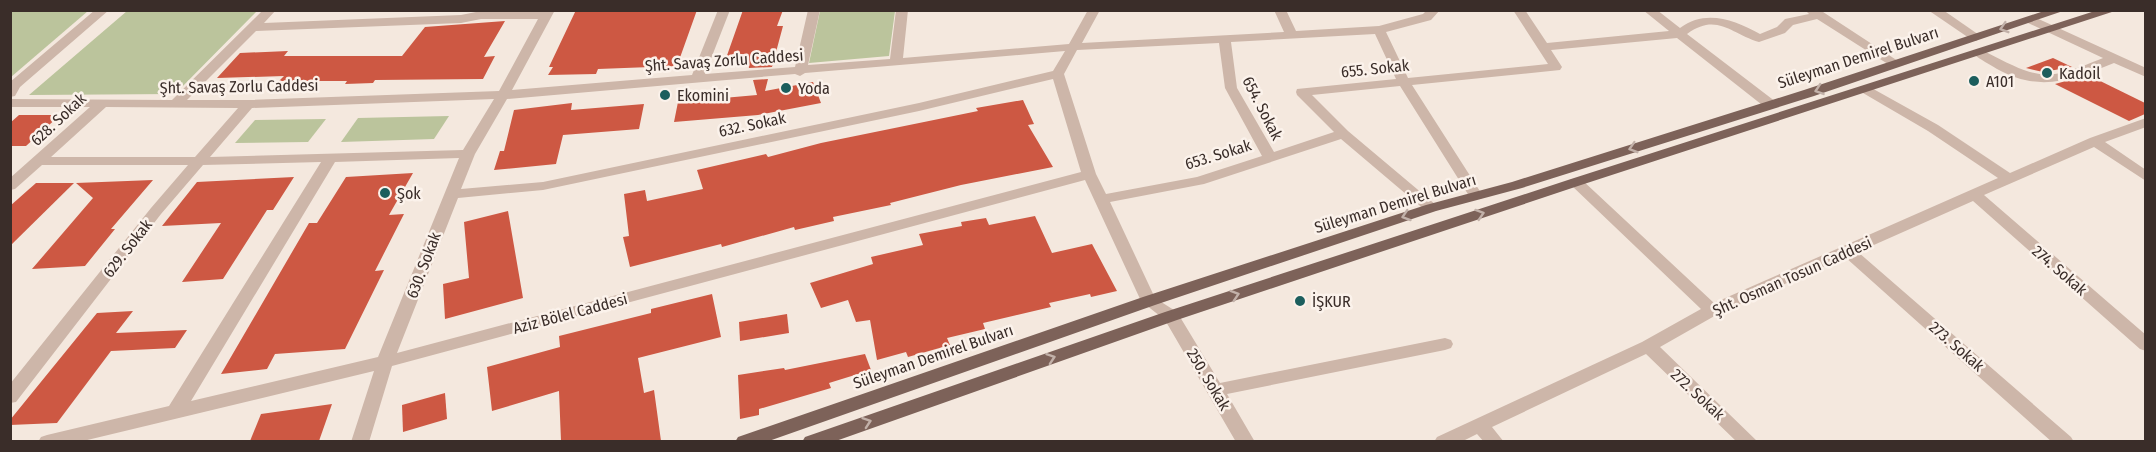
<svg xmlns="http://www.w3.org/2000/svg" width="2156" height="452" font-family="'Fira Sans Condensed',sans-serif">
	<rect width="100%" height="100%" fill="#f4e8de"/>
	<g fill="#bbc49c">
		<polygon points="11,10 88,10 88,11 11,77"/>
		<polygon points="127,11 127,10 257,11 175,94 29,95"/>
		<polygon points="820,11 895,11 889,56 809,63"/>
		<polygon points="449,116 434,139 341,142 358,118"/>
		<polygon points="326,119 308,142 235,143 255,120"/>
	</g>
	<g fill="#cd5843">
		<polygon points="576,10 697,10 677,66 598,69 596,74 548,75 553,67 549,67"/>
		<polygon points="743,10 783,10 777,26 783,26 772,67 749,68 748,63 724,64"/>
		<polygon points="505,21 484,57 495,56 483,79 375,80 373,83 345,84 347,81 279,81 284,76 217,78 240,53 288,51 284,56 402,56 425,27"/>
		<polygon points="2053,58 2072,67 2043,72 2026,68"/>
		<polygon points="2088,75 2145,103 2145,114 2129,121 2055,84"/>
		<polygon points="768,79 765,91 813,82 821,103 758,115 674,122 678,102 757,95 753,80"/>
		<polygon points="1023,100 1034,124 1028,125 1053,167 961,185 890,203 891,205 833,217 834,221 795,230 794,227 722,247 721,244 630,267 623,237 629,236 624,194 645,190 647,201 703,189 697,170 766,154 768,157 821,143 978,111 976,108"/>
		<polygon points="572,103 571,110 644,104 639,129 563,135 556,164 494,170 500,151 504,151 514,110"/>
		<polygon points="19,115 60,115 26,146 10,146 10,123"/>
		<polygon points="413,173 389,215 404,214 375,271 384,270 345,349 275,354 267,369 221,374 309,223 317,223 346,177"/>
		<polygon points="294,177 273,210 267,210 223,279 182,282 221,223 162,226 197,182"/>
		<polygon points="153,180 111,229 115,229 85,266 32,269 93,198 76,183"/>
		<polygon points="36,183 74,183 10,246 10,206"/>
		<polygon points="508,211 523,298 445,319 443,284 469,278 464,222"/>
		<polygon points="1035,216 1052,253 1092,244 1117,291 1091,297 1090,294 1049,303 1051,307 983,323 985,329 947,338 950,345 908,357 906,352 877,360 870,320 856,322 848,300 821,308 810,283 873,264 871,257 923,245 919,234 962,226 961,222 986,218 989,225"/>
		<polygon points="712,294 721,337 638,358 644,393 654,390 661,441 561,441 559,391 492,411 487,367 560,347 559,336 651,313 651,309"/>
		<polygon points="133,311 116,333 187,330 175,348 111,351 57,423 10,425 10,420 97,313"/>
		<polygon points="787,314 789,333 740,341 739,322"/>
		<polygon points="865,354 871,370 829,383 831,388 759,409 759,415 740,419 738,375 784,368 785,370"/>
		<polygon points="445,393 447,419 403,432 402,405"/>
		<polygon points="332,404 319,441 250,441 261,414"/>
	</g>
	<g fill="none" stroke-linecap="round" stroke-linejoin="round">
		<g fill="#cdb6a9" fill-rule="evenodd">
			<polygon points="95,10 109,10 20,87 15,96 10,97 10,82"/>
			<path d="M263 10H276L264 23 461 15 481 11 555 10 512 90 692 75 718 10H730L705 74 795 67 808 10H820L808 65 890 59 896 10H908L903 58 1069 44 1088 10H1100L1082 43 1284 32 1274 10H1286L1296 31 1379 26 1423 14 1427 10H1440L1431 20 1386 32 1408 78 1548 64 1513 10H1525L1547 43 1669 31 1643 10H1657L1680 28C1706 9 1734 20 1760 34L1777 27 1785 19 1809 14 1805 10H1820L1901 63 1899 66H1891L1817 19 1793 25 1785 33 1759 42C1731 34 1717 12 1687 34L1776 102 1778 105 1776 108H1766L1677 38 1551 50 1562 67 1560 70 1412 85 1483 196 1481 199H1471L1400 86 1312 95 1348 131 1436 205 1438 208 1436 211H1426L1341 139 1204 184 1110 202 1155 298 1177 312 1220 383 1445 338 1451 340 1453 344 1451 348 1445 350 1227 394 1255 442H1236L1165 320 1141 301 1085 180 392 366 369 442H351L374 371 79 442H38L41 437 47 435 169 406 321 162 203 165 161 214 16 402 10 403V384L151 208 188 165H42L15 189 10 190V178L90 107H10V99L172 100ZM481 19H538L499 91 248 100H187L256 31 461 23ZM1375 34 1396 79 1297 89 1296 92 1297 95 1334 132 1274 152 1237 88 1231 42ZM1219 43 1225 88 1262 156 1197 177 1106 194 1096 174 1064 74 1077 50ZM1065 51 1053 71 919 103 543 182 461 189 475 154 507 99 795 74 800 76 805 73ZM1053 79 1081 172 397 353 458 198 543 190 919 111ZM494 99 463 150 210 157 252 108ZM106 107 238 108 195 157H51ZM459 158 378 357 191 401 335 162Z"/>
			<polygon points="1928,10 1943,10 1982,37 1976,41 1972,40"/>
			<path d="M2032 16 2146 68V77L2114 63C2072 80 2040 93 1997 69 1990 64 1980 60 1974 54L1980 50 1984 51C2040 80 2045 82 2103 58L2028 23 2026 20Z"/>
			<polygon points="1868,86 1938,125 2010,173 2090,138 2146,118 2146,127 2105,142 2146,170 2146,181 2094,147 1984,195 2146,335 2146,351 2140,349 1973,201 1858,252 2071,437 2074,442 2052,442 1845,257 1718,314 1660,347 1758,442 1737,442 1646,354 1492,427 1504,442 1484,442 1477,434 1461,442 1434,442 1437,437 1642,342 1701,309 1571,185 1569,182 1571,179 1581,179 1714,303 1998,178 1928,131 1863,93 1862,90"/>
		</g>
		<g fill="#7d6259" fill-rule="evenodd">
			<polygon points="2047,10 2066,10 1814,96 1522,188 1436,211 1155,305 766,442 735,442 738,437 1143,297 1426,205 1512,182 1804,90"/>
			<polygon points="2098,10 2118,10 1581,185 1177,320 833,442 802,442 805,437 1165,312 1571,179"/>
		</g>
	</g>
	<defs><path id="oneway-chevron" d="M-2-3.5L2.5 0L-2 3.5" fill="none" stroke-width="1.6" stroke-linecap="round" stroke-linejoin="round" transform="scale(1.5)"/></defs>
	<g stroke="#c2b1a9">
		<use href="#oneway-chevron" transform="translate(2004 28) rotate(163)"/>
		<use href="#oneway-chevron" transform="translate(1819 90) rotate(161)"/>
		<use href="#oneway-chevron" transform="translate(1633 148) rotate(163)"/>
		<use href="#oneway-chevron" transform="translate(1480 214) rotate(-18)"/>
		<use href="#oneway-chevron" transform="translate(1406 216) rotate(162)"/>
		<use href="#oneway-chevron" transform="translate(1235 295) rotate(-18)"/>
		<use href="#oneway-chevron" transform="translate(1051 358) rotate(-19)"/>
		<use href="#oneway-chevron" transform="translate(867 422) rotate(-19)"/>
	</g>
	<g fill="#1c5e5d" stroke="#fbf2eb" stroke-width="2">
		<circle cx="2047" cy="73" r="6"/>
		<circle cx="1974" cy="81" r="6"/>
		<circle cx="786" cy="88" r="6"/>
		<circle cx="665" cy="95" r="6"/>
		<circle cx="385" cy="193" r="6"/>
		<circle cx="1300" cy="301" r="6"/>
	</g>
	<g text-anchor="middle" stroke-width="5" stroke-linejoin="round" paint-order="stroke">
		<g font-size="16" fill="#3a2d29" stroke="#fbf2eb">
			<text transform="translate(1858 57) rotate(-18)" y="6">Süleyman Demirel Bulvarı</text>
			<text transform="translate(724 60) rotate(-4)" y="6">Şht. Savaş Zorlu Caddesi</text>
			<text transform="translate(1375 68) rotate(-6)" y="6">655. Sokak</text>
			<text transform="translate(239 86) rotate(-1)" y="6">Şht. Savaş Zorlu Caddesi</text>
			<text transform="translate(1263 108) rotate(63)" y="6">654. Sokak</text>
			<text transform="translate(58 119) rotate(-43)" y="6">628. Sokak</text>
			<text transform="translate(752 124) rotate(-12)" y="6">632. Sokak</text>
			<text transform="translate(1218 154) rotate(-17)" y="6">653. Sokak</text>
			<text transform="translate(1395 203) rotate(-17)" y="6">Süleyman Demirel Bulvarı</text>
			<text transform="translate(127 248) rotate(-52)" y="6">629. Sokak</text>
			<text transform="translate(423 265) rotate(-69)" y="6">630. Sokak</text>
			<text transform="translate(2060 270) rotate(41)" y="6">274. Sokak</text>
			<text transform="translate(1792 276) rotate(-24)" y="6">Şht. Osman Tosun Caddesi</text>
			<text transform="translate(570 313) rotate(-15)" y="6">Aziz Bölel Caddesi</text>
			<text transform="translate(1957 346) rotate(41)" y="6">273. Sokak</text>
			<text transform="translate(933 356) rotate(-19)" y="6">Süleyman Demirel Bulvarı</text>
			<text transform="translate(1209 379) rotate(59)" y="6">250. Sokak</text>
			<text transform="translate(1698 394) rotate(43)" y="6">272. Sokak</text>
		</g>
		<g font-size="16" fill="#3a2d29" stroke="#fbf2eb" text-anchor="start">
			<text x="2059" y="79">Kadoil</text>
			<text x="1986" y="87">A101</text>
			<text x="798" y="94">Yoda</text>
			<text x="677" y="101">Ekomini</text>
			<text x="397" y="199">Şok</text>
			<text x="1312" y="307">İŞKUR</text>
		</g>
	</g>
	<rect width="2156" height="452" fill="none" stroke="#3a2d29" stroke-width="24"/>
</svg>
